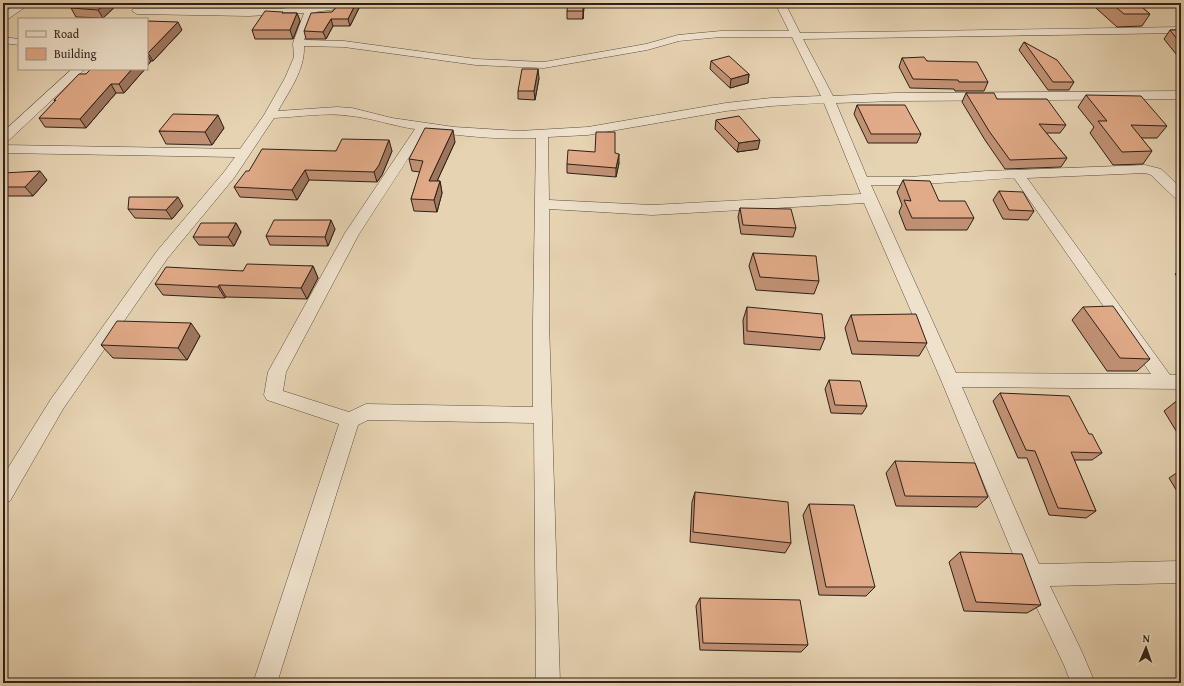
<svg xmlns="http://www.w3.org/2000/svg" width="1184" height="686" font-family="'Gentium Book Plus',serif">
	<rect width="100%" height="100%" fill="#e6d3b2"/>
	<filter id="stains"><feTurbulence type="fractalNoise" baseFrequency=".005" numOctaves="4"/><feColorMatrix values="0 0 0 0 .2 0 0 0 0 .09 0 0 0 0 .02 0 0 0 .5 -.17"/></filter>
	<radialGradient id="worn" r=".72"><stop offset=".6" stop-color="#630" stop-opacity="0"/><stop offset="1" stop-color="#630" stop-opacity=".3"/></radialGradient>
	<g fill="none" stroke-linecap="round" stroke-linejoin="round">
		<defs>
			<g id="street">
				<polygon points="19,3 31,3 8,19 3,20 3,13"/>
				<path d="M342 3H365L360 6 315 12 304 40 344 41 476 59 544 62 646 44 678 35 721 31H789L775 3H785L800 33 1181 27V33L803 39 833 96 895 93 1181 91V99L895 101 836 103 867 177H910L987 171 1145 165 1161 169 1181 188V200L1176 199 1151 175 1145 173 1027 178 1170 375H1181V389L962 387 1039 564 1181 561V583L1050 586 1082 652 1095 683H1071L1064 665 1025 583 941 380 864 203 652 215 549 209V322L560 683H536L534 423 368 420 358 425 277 683H253L339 424 267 400 264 395 268 372 345 233 415 129C393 126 372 118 351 116 326 112 299 117 274 118L234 178 167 259 63 409 10 501 3 503V476L51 399 157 251 224 172 235 157 3 153V145L240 149 264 115 285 78 294 57 293 43 304 13 249 16 137 14 132 11 133 9H277ZM721 37H792L821 96 771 98 726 103 588 127 519 131 454 127 392 118 352 108 337 107 278 111C289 91 305 70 304 46L344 47 476 65 544 68 647 50 679 41ZM824 103 861 194 652 205 549 200 548 137 588 135 726 111 771 106ZM426 131C462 136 499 140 536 138L533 322V407L366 404 349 412 283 391 286 372 359 234ZM1014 178 1151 374 956 373 871 185H910Z"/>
				<polygon points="3,37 19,39 19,45 3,43"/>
				<polygon points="72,69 85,69 7,142 3,143 3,132"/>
			</g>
		</defs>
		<use href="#street" stroke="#5c4c3e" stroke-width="1"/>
		<use href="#street" fill="#efe2cd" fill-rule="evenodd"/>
	</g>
	<g fill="#c29275" stroke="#2e1f18">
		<polygon points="3,3 16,3 10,7 3,7"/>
		<polygon points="119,3 103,18 76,17 71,8"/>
		<polygon points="340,3 358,3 359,8 350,26 333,26 326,39 306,39 304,31 332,12"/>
		<polygon points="1099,3 1137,3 1150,14 1142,26 1117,27 1096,8"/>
		<polygon points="584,6 583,19 567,19 567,11"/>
		<polygon points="283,13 297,13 300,21 293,39 255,39 252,30"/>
		<polygon points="147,21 182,30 153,61 151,61 147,66"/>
		<polygon points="1170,30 1181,30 1181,59 1180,59 1164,39"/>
		<polygon points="1024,42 1074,82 1069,90 1048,90 1019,50"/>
		<polygon points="902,58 927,61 988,82 984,91 955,91 954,89 910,88 899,67"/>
		<polygon points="711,61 749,74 748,83 730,88 710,69"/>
		<polygon points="91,69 145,69 124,93 116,93 86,128 45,127 39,118 55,102 54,100 86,74"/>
		<polygon points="539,78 535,100 518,99 518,91"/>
		<polygon points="966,93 997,99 1066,125 1060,133 1046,133 1067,158 1061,167 1005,169 985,140 962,102"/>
		<polygon points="1086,95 1167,126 1157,138 1141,138 1152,151 1143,164 1113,165 1090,133 1094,127 1078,107"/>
		<polygon points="857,105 921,134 917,143 868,143 854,114"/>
		<polygon points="716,120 758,149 737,152 715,129"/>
		<polygon points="224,128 212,145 166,144 159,131"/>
		<polygon points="455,142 437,181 440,181 442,193 437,212 414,211 411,199 420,172 412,171 409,159"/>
		<polygon points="336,151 392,151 382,175 377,182 309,180 297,200 240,197 234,187 249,171"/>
		<polygon points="615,153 619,163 616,177 567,173 567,164"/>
		<polygon points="3,173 47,180 33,196 3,196"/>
		<polygon points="903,180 939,201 974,218 967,230 906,230 899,212 902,205 897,192"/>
		<polygon points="999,191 1034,211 1028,220 1003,219 993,200"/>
		<polygon points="183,206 172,219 135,218 128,209"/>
		<polygon points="740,208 796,228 793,237 741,234 738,217"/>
		<polygon points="236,223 241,232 234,246 199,245 193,237"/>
		<polygon points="335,229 328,246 270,245 266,236"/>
		<polygon points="753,253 819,281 814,294 756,290 749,266"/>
		<polygon points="313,266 318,278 307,299 226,297 225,298 163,295 155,284 243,271"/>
		<polygon points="1181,268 1181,281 1175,274"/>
		<polygon points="747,307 825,338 820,350 744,344 743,320"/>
		<polygon points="1083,307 1150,359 1137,371 1107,371 1072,320"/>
		<polygon points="851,315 927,343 919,356 852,354 845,328"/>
		<polygon points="200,336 187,360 113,358 101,345"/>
		<polygon points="829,380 867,406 862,414 831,413 825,389"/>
		<polygon points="1000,393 1089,434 1102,453 1092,460 1074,460 1096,511 1086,518 1049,515 1027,458 1018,458 993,401"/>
		<polygon points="1179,399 1181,399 1181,439 1164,411"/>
		<polygon points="895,461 988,497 977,507 896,506 886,473"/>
		<polygon points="1181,470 1181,498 1169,478"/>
		<polygon points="695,492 791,543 785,553 690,542 692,502"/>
		<polygon points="809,504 875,587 866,596 819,595 803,515"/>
		<polygon points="960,552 1041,605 1027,613 964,611 949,562"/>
		<polygon points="700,598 808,645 801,652 700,650 696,606"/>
	</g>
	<g fill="#9e775f" stroke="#2e1f18">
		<polygon points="8,3 16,3 10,7"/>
		<polygon points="106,3 119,3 103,18 98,10"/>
		<polygon points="356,3 358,3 359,8 350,26 348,19"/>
		<polygon points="583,3 584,3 584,6 583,19"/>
		<polygon points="297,13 300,21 293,39 290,30"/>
		<polygon points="331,19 333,26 326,39 323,32"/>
		<polygon points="178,22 182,30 153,61 148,53"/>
		<polygon points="147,54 151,61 147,66"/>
		<polygon points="132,69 145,69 124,93 119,84"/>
		<polygon points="538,69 539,78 535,100 534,91"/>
		<polygon points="749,74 748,83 730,88 731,79"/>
		<polygon points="111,84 116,93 86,128 80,119"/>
		<polygon points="218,115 224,128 212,145 205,132"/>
		<polygon points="453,130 455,142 432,192 429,181"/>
		<polygon points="389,140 392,151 382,175 377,182 374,172"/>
		<polygon points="760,140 758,149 737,152 739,143"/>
		<polygon points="619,154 619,163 616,177 616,168"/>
		<polygon points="305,170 309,180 297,200 292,190"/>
		<polygon points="40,171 47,180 33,196 25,187"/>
		<polygon points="440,181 442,193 437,212 434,200"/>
		<polygon points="178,197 183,206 172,219 166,210"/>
		<polygon points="331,220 335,229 328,246 325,237"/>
		<polygon points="236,223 241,232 234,246 228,237"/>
		<polygon points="313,266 318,278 307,299 301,288"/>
		<polygon points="219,285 226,297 225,298 218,287"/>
		<polygon points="191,323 200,336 187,360 178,348"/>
	</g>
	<g fill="#e1aa88" stroke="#2e1f18">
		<polygon points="77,3 106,3 98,10 71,8"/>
		<polygon points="340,3 356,3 348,19 331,19 323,32 304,31 311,13 332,12"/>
		<polygon points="568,3 583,3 583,11 567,11"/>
		<polygon points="1111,3 1137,3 1150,14 1124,14"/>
		<polygon points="265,11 283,12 282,13 297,13 290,30 252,30"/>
		<polygon points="147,21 178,22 148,53 147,53"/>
		<polygon points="1170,30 1181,30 1181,44"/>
		<polygon points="1024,42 1057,60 1074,82 1053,82"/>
		<polygon points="729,56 749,74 731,79 711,61"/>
		<polygon points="924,57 927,61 977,62 988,82 959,82 958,80 913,79 902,58"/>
		<polygon points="91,69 132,69 119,84 111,84 80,119 39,118 56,100 54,100 79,74 86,74"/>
		<polygon points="522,69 538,69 534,91 518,91"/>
		<polygon points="966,93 994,93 997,99 1047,99 1066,125 1039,124 1067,158 1010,160 989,131"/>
		<polygon points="1086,95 1141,96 1167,126 1131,125 1152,151 1122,152 1098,121 1107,121"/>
		<polygon points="857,105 905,105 921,134 871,134"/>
		<polygon points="173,114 218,115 205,132 159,131"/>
		<polygon points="739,116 760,140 739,143 716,120"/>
		<polygon points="425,128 453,130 429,181 440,181 434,200 411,199 423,161 409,159"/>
		<polygon points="596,132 615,132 615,153 619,154 616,168 567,164 568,150 595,152"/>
		<polygon points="342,139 389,140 379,165 374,172 305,170 292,190 234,187 246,171 249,171 262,149 336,151"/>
		<polygon points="40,171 25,187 3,187 3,173"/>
		<polygon points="903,180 930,181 939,201 965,201 974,218 912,218 904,200 911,201"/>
		<polygon points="999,191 1023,192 1034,211 1009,210"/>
		<polygon points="129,197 178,197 166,210 128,209"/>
		<polygon points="740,208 791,209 796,228 743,225"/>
		<polygon points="274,220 331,220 325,237 266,236"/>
		<polygon points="201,223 236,223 228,237 193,237"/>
		<polygon points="753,253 816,256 819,281 760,277"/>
		<polygon points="247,264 313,266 301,288 219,285 218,287 155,284 166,267 243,271"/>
		<polygon points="1113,306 1150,359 1120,358 1083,307"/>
		<polygon points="747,307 822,314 825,338 747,331"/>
		<polygon points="916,314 927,343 858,341 851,315"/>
		<polygon points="117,321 191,323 178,348 101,345"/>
		<polygon points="829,380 860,381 867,406 835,405"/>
		<polygon points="1000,393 1069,396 1089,434 1092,434 1102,453 1071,452 1096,511 1058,508 1035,451 1026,450"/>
		<polygon points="895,461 975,463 988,497 905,496"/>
		<polygon points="695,492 788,502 791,543 693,532"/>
		<polygon points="809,504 854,505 875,587 826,587"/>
		<polygon points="960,552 1022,554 1041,605 976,602"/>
		<polygon points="700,598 800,600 808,645 703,643"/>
	</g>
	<rect width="1184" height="686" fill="none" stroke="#e6d3b2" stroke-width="16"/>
	<rect x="4" y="4" width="1176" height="678" fill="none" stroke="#2e1f18" stroke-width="2"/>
	<rect x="8" y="8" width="1168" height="670" fill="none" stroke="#2e1f18"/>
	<rect x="18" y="18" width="130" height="52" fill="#efe2cd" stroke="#a29485"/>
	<rect x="26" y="31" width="20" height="6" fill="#efe2cd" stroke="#a29485"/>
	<text x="54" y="38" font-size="12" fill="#2e1f18">Road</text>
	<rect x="26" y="48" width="20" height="12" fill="#e1aa88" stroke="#a29485"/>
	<text x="54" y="58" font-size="12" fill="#2e1f18">Building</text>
	<g transform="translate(1146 648) rotate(2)" stroke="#efe2cd" stroke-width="3" paint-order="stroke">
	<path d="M0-3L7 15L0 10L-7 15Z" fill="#2e1f18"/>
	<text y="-6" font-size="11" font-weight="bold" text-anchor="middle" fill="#2e1f18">N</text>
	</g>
	<rect width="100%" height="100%" filter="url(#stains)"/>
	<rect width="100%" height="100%" fill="url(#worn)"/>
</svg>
